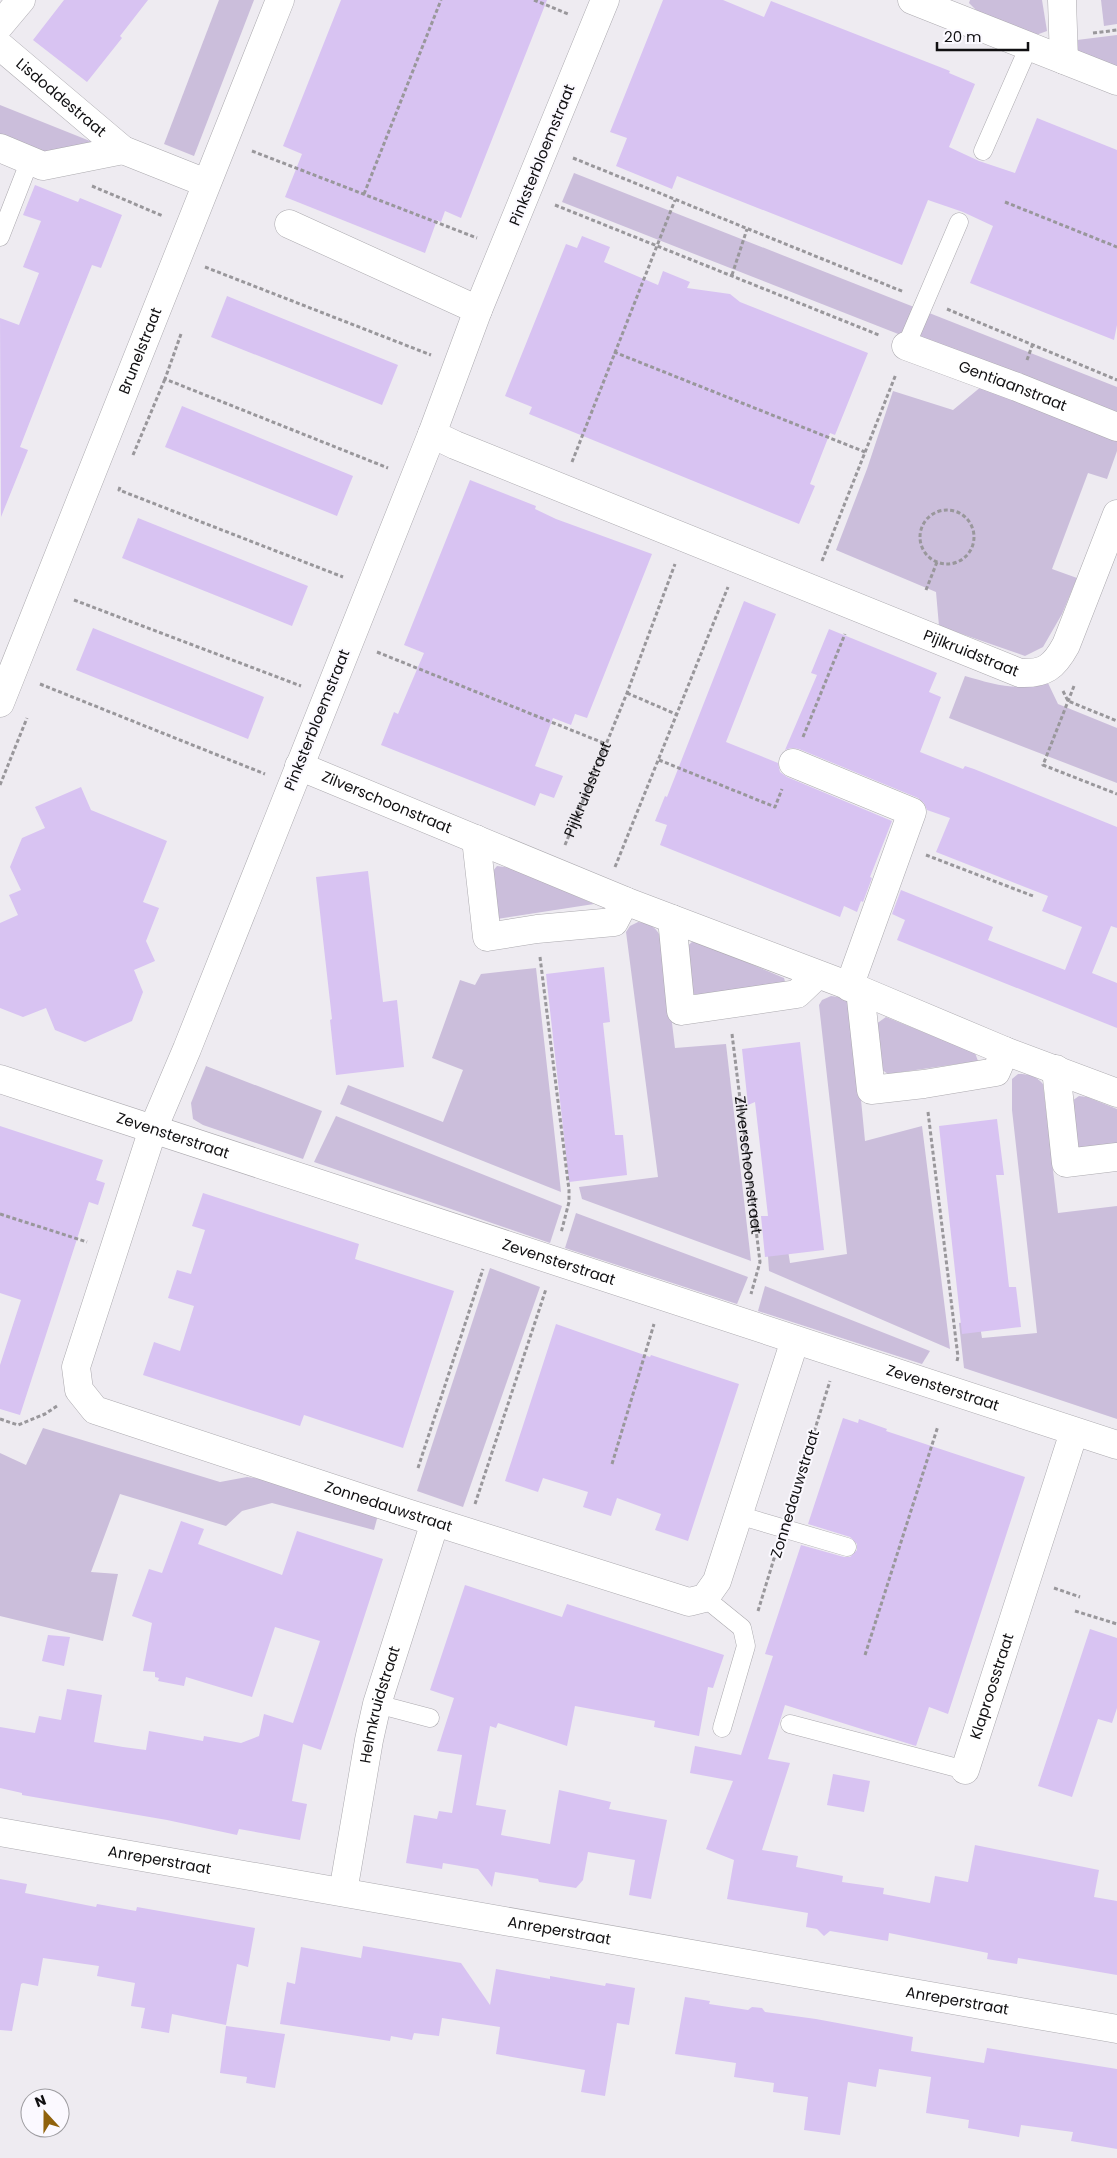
<svg xmlns="http://www.w3.org/2000/svg" width="1117" height="2158" font-family="Poppins,sans-serif">
	<rect width="100%" height="100%" fill="#eeebf1"/>
	<g fill="#cbbedb">
		<polygon points="219,0 254,0 194,156 164,144"/>
		<polygon points="970,0 1042,0 1047,31 1036,35 977,11 969,3"/>
		<polygon points="1101,0 1117,0 1117,24 1104,26"/>
		<polygon points="1117,35 1117,70 1075,51 1077,40"/>
		<polygon points="0,105 95,143 50,155 0,134"/>
		<polygon points="574,173 1117,387 1117,420 562,202"/>
		<polygon points="982,386 1117,436 1117,451 1107,479 1088,473 1052,569 1077,578 1062,614 1043,647 1025,656 939,626 936,592 836,550 867,469 893,391 953,410"/>
		<path d="M965 676C993 684 1019 693 1047 681L1058 704 1117 728V783L949 718Z"/>
		<polygon points="497,866 512,868 594,904 497,919 492,872"/>
		<path d="M638 922C651 923 657 928 662 940L675 1048 726 1044 751 1261 582 1199 579 1187 658 1177 626 932 630 926Z"/>
		<polygon points="692,942 701,943 784,978 786,985 701,995 692,994 685,948"/>
		<polygon points="536,968 561,1192 340,1104 348,1085 443,1122 463,1070 432,1058 460,980 475,985 481,974"/>
		<path d="M831 996C841 997 847 998 852 1007L865 1141 922 1126 950 1349 769 1271 767 1242 786 1238 790 1263 847 1254 819 1005 822 1000Z"/>
		<polygon points="886,1017 975,1053 978,1061 888,1074 878,1067 876,1024"/>
		<polygon points="206,1066 322,1111 303,1159 203,1125 193,1119 191,1103"/>
		<path d="M1018 1074C1029 1074 1036 1076 1043 1084L1058 1213 1117 1206V1419L964 1368 959 1323 979 1320 982 1338 1037 1333 1012 1110V1079Z"/>
		<polygon points="1079,1096 1087,1097 1117,1109 1117,1145 1082,1149 1074,1147 1069,1103"/>
		<polygon points="336,1116 562,1206 550,1243 314,1162"/>
		<polygon points="576,1213 748,1277 737,1304 565,1248"/>
		<polygon points="490,1268 540,1287 463,1507 417,1491"/>
		<polygon points="765,1286 930,1351 922,1364 758,1311"/>
		<polygon points="43,1428 220,1482 247,1477 289,1483 378,1515 374,1530 272,1503 242,1511 226,1526 120,1494 91,1572 118,1574 103,1641 0,1616 0,1453 26,1465"/>
	</g>
	<g fill="#d8c3f2">
		<polygon points="64,0 148,0 120,36 122,38 87,82 33,40"/>
		<polygon points="341,0 547,0 461,218 445,211 441,222 437,220 425,253 285,197 302,154 283,146"/>
		<polygon points="663,0 723,0 764,17 771,1 950,71 949,73 975,84 949,147 979,161 1015,173 1037,118 1117,150 1117,325 1114,340 970,283 993,226 963,212 928,200 902,265 677,176 672,189 616,166 627,138 610,132"/>
		<polygon points="35,185 78,202 80,198 122,215 101,268 92,265 61,342 20,447 28,450 1,517 0,318 19,325 39,273 23,267 41,221 23,215"/>
		<polygon points="582,236 610,247 604,262 658,285 663,271 690,282 687,288 730,294 740,302 868,353 835,435 830,433 810,484 815,486 799,524 529,414 532,407 505,396 566,244 577,248"/>
		<polygon points="227,296 398,365 382,405 211,337"/>
		<polygon points="182,406 353,476 337,516 165,447"/>
		<polygon points="470,480 536,506 535,509 556,519 652,554 587,718 575,714 571,725 553,718 535,766 563,776 554,798 540,793 535,806 381,745 394,712 398,714 424,653 404,645"/>
		<polygon points="138,518 308,586 292,626 122,558"/>
		<polygon points="744,601 776,614 726,742 778,763 780,772 787,777 892,821 870,877 872,878 863,902 861,901 857,912 844,906 840,917 660,845 667,825 655,821 665,796 667,797"/>
		<polygon points="93,628 264,697 248,739 76,670"/>
		<polygon points="829,629 937,673 929,692 941,697 920,752 963,769 965,766 974,769 1117,827 1117,928 1111,926 1092,973 1117,983 1117,1028 897,940 905,920 892,914 901,890 993,927 988,940 1065,970 1082,927 1042,911 1048,896 936,852 950,818 927,810 924,803 918,798 799,749 791,748 785,750 817,675 811,673"/>
		<polygon points="81,787 91,810 167,841 143,902 159,908 146,941 155,961 134,970 143,992 132,1021 85,1042 55,1030 46,1008 23,1017 0,1008 0,923 18,915 9,895 21,890 10,867 22,838 45,828 35,807"/>
		<polygon points="368,871 383,1002 397,1000 404,1067 336,1075 330,1020 332,1019 316,877"/>
		<polygon points="604,967 610,1022 603,1023 615,1135 623,1135 627,1175 569,1182 546,974"/>
		<polygon points="800,1042 824,1250 765,1257 761,1216 768,1216 755,1102 748,1105 742,1049"/>
		<polygon points="997,1119 1004,1175 996,1175 1002,1224 1009,1287 1016,1287 1021,1327 962,1334 939,1126"/>
		<polygon points="0,1126 103,1160 96,1180 105,1183 98,1205 89,1202 20,1415 0,1409 0,1365 21,1300 0,1293"/>
		<polygon points="203,1193 359,1244 355,1259 454,1291 403,1448 304,1415 300,1426 143,1375 154,1342 180,1351 194,1306 168,1298 177,1270 191,1274 205,1230 192,1226"/>
		<polygon points="556,1324 650,1357 651,1355 739,1384 688,1541 655,1530 661,1514 617,1498 611,1516 583,1507 588,1492 543,1478 538,1492 505,1481"/>
		<polygon points="843,1418 858,1423 859,1419 887,1429 886,1431 1025,1477 948,1714 929,1707 916,1746 785,1705 768,1759 790,1763 762,1850 798,1856 796,1867 843,1876 842,1882 884,1888 883,1894 930,1903 935,1876 968,1882 975,1845 1099,1870 1094,1897 1117,1901 1117,1975 1018,1958 1017,1964 987,1959 988,1953 889,1933 888,1941 830,1931 824,1936 817,1929 806,1927 808,1913 727,1899 734,1860 706,1849 733,1781 690,1773 695,1746 741,1755 773,1656 765,1654 801,1545 844,1557 850,1557 857,1550 857,1544 850,1537 808,1524"/>
		<polygon points="181,1521 204,1529 198,1544 282,1575 297,1531 383,1559 321,1750 303,1744 292,1801 307,1804 300,1840 239,1829 237,1835 167,1820 22,1795 22,1793 0,1788 0,1727 35,1733 39,1716 61,1720 67,1689 102,1695 94,1742 123,1747 146,1750 149,1731 203,1741 204,1736 241,1743 259,1736 264,1714 293,1723 320,1641 275,1627 252,1697 186,1677 184,1686 158,1681 159,1678 155,1677 155,1672 143,1671 152,1623 132,1616 149,1569 162,1573"/>
		<polygon points="465,1585 562,1617 567,1604 724,1655 713,1688 708,1687 699,1736 654,1727 655,1721 575,1706 567,1746 498,1723 496,1728 490,1726 476,1805 506,1810 501,1835 550,1844 559,1790 611,1802 609,1809 667,1820 651,1899 629,1895 635,1860 588,1852 583,1880 576,1888 539,1882 538,1879 495,1872 492,1887 478,1869 443,1863 442,1869 406,1863 414,1815 437,1819 439,1811 452,1813 462,1755 437,1751 454,1698 430,1690"/>
		<polygon points="1090,1629 1117,1638 1117,1708 1112,1723 1098,1719 1072,1797 1038,1786"/>
		<polygon points="48,1635 70,1637 64,1666 42,1661"/>
		<polygon points="833,1774 870,1781 864,1812 827,1805"/>
		<polygon points="0,1879 27,1884 25,1893 96,1907 97,1904 136,1911 137,1907 255,1928 248,1967 237,1964 226,2025 172,2014 169,2033 141,2028 145,2008 131,2006 135,1983 97,1976 99,1966 43,1958 38,1986 23,1983 21,1984 12,2031 0,2030"/>
		<polygon points="363,1946 461,1963 490,2005 496,1969 550,1979 550,1976 605,1986 606,1983 635,1988 629,2025 617,2023 605,2096 581,2092 585,2070 496,2054 500,2027 442,2018 439,2036 414,2033 412,2040 391,2036 390,2041 280,2024 287,1982 295,1984 301,1947 361,1958"/>
		<polygon points="685,1997 710,2001 709,2004 748,2010 752,2007 762,2008 765,2012 816,2019 913,2037 911,2051 984,2063 987,2048 1117,2069 1117,2149 1071,2141 1073,2132 1021,2125 1019,2137 968,2128 969,2120 926,2113 931,2077 879,2069 876,2087 848,2082 840,2135 804,2130 808,2097 773,2092 774,2083 734,2077 736,2063 675,2054"/>
		<polygon points="226,2026 285,2034 275,2088 246,2083 247,2077 220,2073"/>
	</g>
	<g fill="none" stroke-linecap="round" stroke-linejoin="round">
		<defs>
			<g id="service">
				<polyline points="983,151 1029,46"/>
				<polyline points="0,237 30,160"/>
				<polyline points="906,346 959,222"/>
				<polyline points="738,1515 847,1547"/>
				<polyline points="705,1598 742,1628 746,1646 722,1728"/>
				<polyline points="377,1704 430,1718"/>
				<polyline points="790,1724 965,1770"/>
			</g>
			<g id="minor">
				<path id="s3" d="M605 0 478 310 432 434 187 1049 153 1129 76 1367 79 1390 95 1410 407 1513 689 1602 705 1598 717 1581 795 1340"/>
				<polyline points="912,0 1117,81"/>
				<polyline points="1062,0 1064,60"/>
				<polyline points="0,25 21,0"/>
				<path id="s4" d="M0 46 123 150 206 183"/>
				<polyline points="0,148 43,166 123,150"/>
				<polyline points="289,224 478,310"/>
				<path id="s5" d="M906 346 1017 387 1117 427"/>
				<path id="s6" d="M432 434 455 445 1020 673C1045 674 1054 667 1066 645L1117 514"/>
				<path id="s7" d="M0 703 280 0"/>
				<polyline points="793,763 912,812 849,987"/>
				<path id="s8" d="M299 766 625 901 860 990 1005 1051 1117 1093"/>
				<polyline points="476,839 487,937 537,929 614,922 625,901"/>
				<polyline points="672,919 681,1011 797,994 817,975"/>
				<polyline points="860,990 871,1090 924,1084 996,1072 1005,1051"/>
				<polyline points="1056,1069 1066,1163 1117,1157"/>
				<path id="s9" d="M0 1079 1117 1445"/>
				<path id="s10" d="M965 1770 1074 1432"/>
				<path id="s11" d="M343 1892 369 1740 377 1704 435 1522"/>
			</g>
			<g id="tertiary">
				<path id="s12" d="M0 1832 1117 2029"/>
			</g>
		</defs>
		<use href="#service" stroke="#acaaaf" stroke-width="19"/>
		<use href="#minor" stroke="#acaaaf" stroke-width="29"/>
		<use href="#tertiary" stroke="#acaaaf" stroke-width="29"/>
		<g stroke="#99979b" stroke-width="3" stroke-dasharray="4 2.5" stroke-linecap="butt">
			<polyline points="534,0 568,14"/>
			<polyline points="1093,33 1117,30"/>
			<polyline points="252,151 477,238"/>
			<polyline points="573,158 904,292"/>
			<polyline points="92,186 163,216"/>
			<polyline points="364,194 441,0"/>
			<polyline points="1005,202 1117,247"/>
			<polyline points="555,205 879,335"/>
			<polyline points="205,267 431,355"/>
			<polyline points="732,275 747,229"/>
			<polyline points="947,309 1117,380"/>
			<polyline points="181,334 165,379 388,468"/>
			<polyline points="614,352 865,452"/>
			<polyline points="1027,360 1032,346"/>
			<polyline points="133,455 165,379"/>
			<polyline points="572,462 675,200"/>
			<polyline points="120,487 119,490 343,577"/>
			<circle cx="947" cy="537" r="27"/>
			<polyline points="822,561 896,374"/>
			<polyline points="926,590 937,562"/>
			<polyline points="74,600 301,686"/>
			<polyline points="377,652 606,744"/>
			<polyline points="40,684 265,774"/>
			<polyline points="1074,686 1043,765 1117,794"/>
			<polyline points="1063,691 1068,701 1117,721"/>
			<polyline points="627,693 678,715"/>
			<polyline points="803,737 845,634"/>
			<polyline points="659,760 775,807 782,789"/>
			<polyline points="0,785 27,718"/>
			<path id="s1" d="M565 845 627 693 675 564"/>
			<polyline points="926,855 1033,896"/>
			<polyline points="615,867 728,587"/>
			<polyline points="540,957 569,1190 569,1202 561,1233"/>
			<path id="s2" d="M732 1034 760 1262 751 1294"/>
			<polyline points="928,1112 958,1357 957,1361"/>
			<polyline points="0,1214 87,1242"/>
			<polyline points="0,1419 18,1425 45,1414 57,1406"/>
			<polyline points="612,1464 654,1324"/>
			<polyline points="418,1468 483,1269"/>
			<polyline points="475,1504 546,1289"/>
			<polyline points="791,1506 830,1381"/>
			<polyline points="1054,1588 1080,1597"/>
			<polyline points="758,1611 776,1552"/>
			<polyline points="1075,1611 1117,1624"/>
			<polyline points="865,1655 938,1426"/>
		</g>
		<use href="#service" stroke="#fff" stroke-width="18"/>
		<use href="#minor" stroke="#fff" stroke-width="28"/>
		<use href="#tertiary" stroke="#fff" stroke-width="28"/>
	</g>
	<g text-anchor="middle" stroke-width="4" stroke-linejoin="round" paint-order="stroke">
		<g font-size="15" fill="#111012" stroke="#fbf9ff">
			<text dy="5" stroke="none"><textPath href="#s4" startOffset="80">Lisdoddestraat</textPath></text>
			<text transform="translate(542 155) rotate(-68)" y="5">Pinksterbloemstraat</text>
			<text dy="5" stroke="none"><textPath href="#s7" startOffset="379">Brunelstraat</textPath></text>
			<text dy="5" stroke="none"><textPath href="#s5" startOffset="114">Gentiaanstraat</textPath></text>
			<text dy="5" stroke="none"><textPath href="#s6" startOffset="582">Pijlkruidstraat</textPath></text>
			<text transform="translate(317 720) rotate(-68)" y="5">Pinksterbloemstraat</text>
			<text dy="5" stroke="none"><textPath href="#s1" startOffset="60">Pijlkruidstraat</textPath></text>
			<text dy="5" stroke="none"><textPath href="#s8" startOffset="95">Zilverschoonstraat</textPath></text>
			<text dy="5" stroke="none"><textPath href="#s9" startOffset="182">Zevensterstraat</textPath></text>
			<text dy="5" stroke="none"><textPath href="#s2" startOffset="132">Zilverschoonstraat</textPath></text>
			<text dy="5" stroke="none"><textPath href="#s9" startOffset="588">Zevensterstraat</textPath></text>
			<text dy="5" stroke="none"><textPath href="#s9" startOffset="992">Zevensterstraat</textPath></text>
			<text transform="translate(795 1494) rotate(-73)" y="5">Zonnedauwstraat</text>
			<text dy="5" stroke="none"><textPath href="#s3" startOffset="1824">Zonnedauwstraat</textPath></text>
			<text dy="5" stroke="none"><textPath href="#s10" startOffset="88">Klaproosstraat</textPath></text>
			<text dy="5" stroke="none"><textPath href="#s11" startOffset="191">Helmkruidstraat</textPath></text>
			<text dy="5" stroke="none"><textPath href="#s12" startOffset="162">Anreperstraat</textPath></text>
			<text dy="5" stroke="none"><textPath href="#s12" startOffset="568">Anreperstraat</textPath></text>
			<text dy="5" stroke="none"><textPath href="#s12" startOffset="972">Anreperstraat</textPath></text>
		</g>
	</g>
	<g transform="translate(45 2113) rotate(339)"><circle r="24" fill="#fbf9ff" stroke="#9d9ca0"/>
	<path d="M0-4L9 19L0 12L-9 19Z" fill="#90620c"/>
	<text y="-8" font-size="14" font-weight="bold" text-anchor="middle" fill="#111012">N</text>
	</g>
	<path d="M937 42v8h91v-8" fill="none" stroke="#111012" stroke-width="2.5"/>
	<text x="944" y="42" font-size="15" fill="#111012" stroke="#fbf9ff" stroke-width="4" paint-order="stroke">20 m</text>
</svg>
